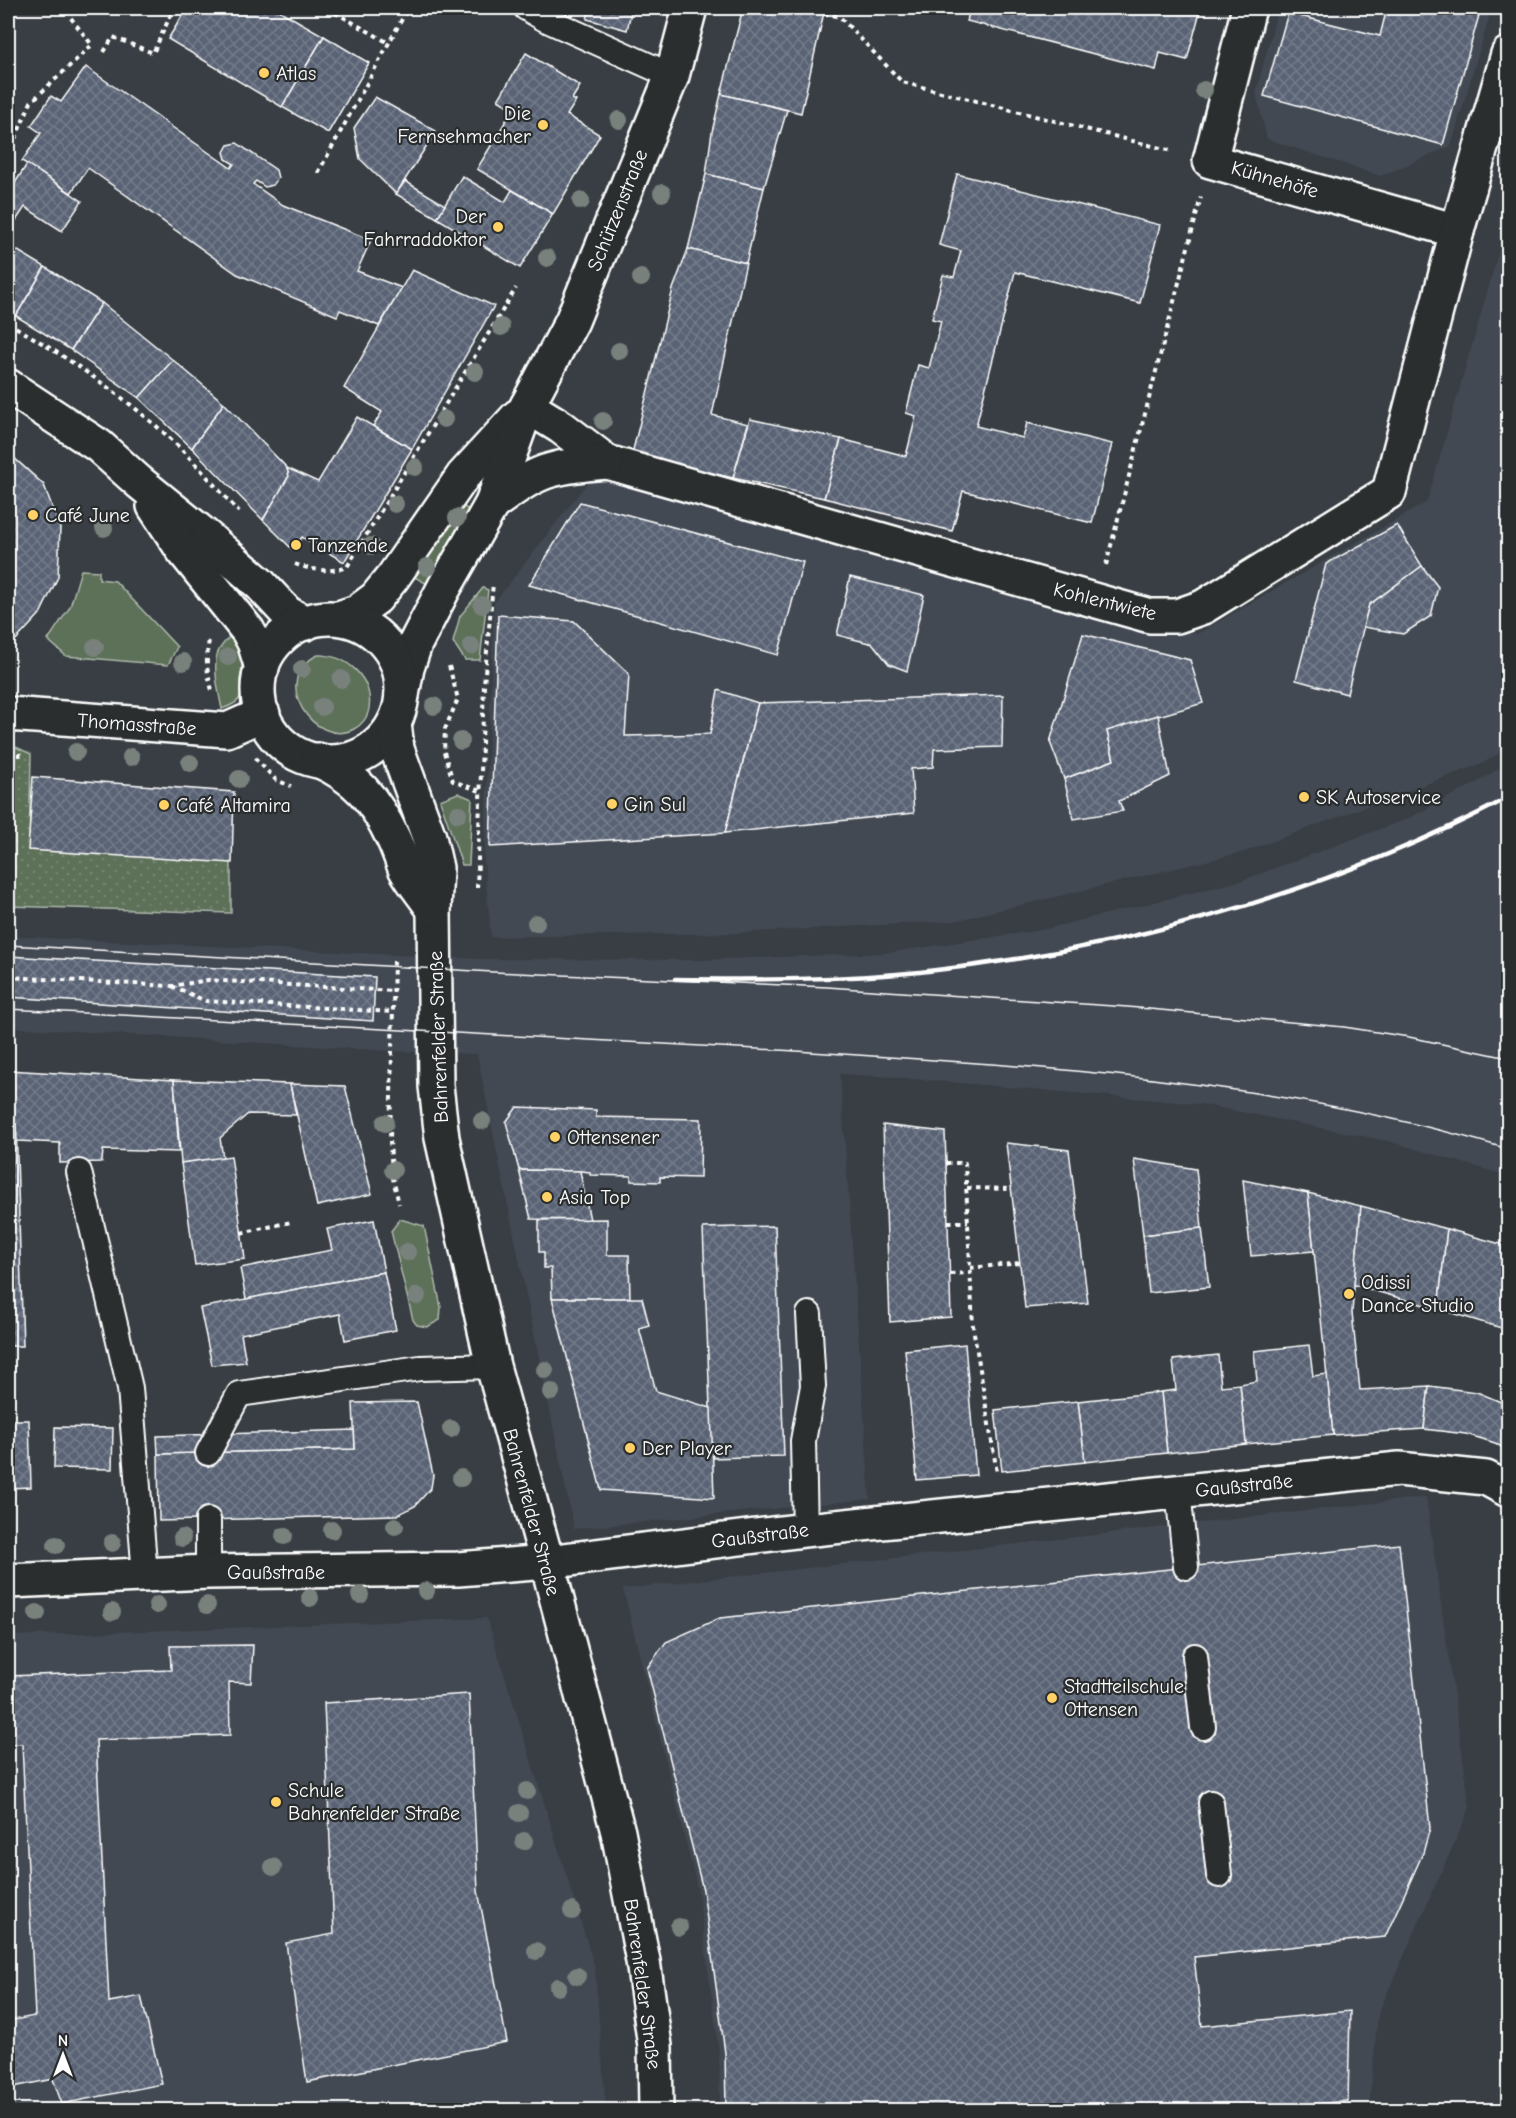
<svg xmlns="http://www.w3.org/2000/svg" width="1516" height="2118" font-family="'Comic Neue',sans-serif">
	<defs>
		<pattern id="park-dots" width="8" height="8" patternUnits="userSpaceOnUse" patternTransform="scale(1.5)"><rect width="8" height="8" fill="#5d7059"/><path d="M2 2h.1M6 6h.1" fill="none" stroke="#758572" stroke-width="1.8" stroke-linecap="round"/></pattern>
		<pattern id="building-cross-hatch" width="8" height="8" patternUnits="userSpaceOnUse" patternTransform="scale(1.5)"><rect width="8" height="8" fill="#5a6475"/><path d="M0 0l8 8M0 8l8-8" fill="none" stroke="#737b8a"/></pattern>
	</defs>
	<rect width="100%" height="100%" fill="#383e43"/>
	<filter id="ink" filterUnits="userSpaceOnUse"><feTurbulence type="fractalNoise" baseFrequency=".0167" numOctaves="2"/><feDisplacementMap in="SourceGraphic" scale="12" xChannelSelector="R" yChannelSelector="G"/><feConvolveMatrix kernelMatrix="1 2 1 2 8 2 1 2 1" color-interpolation-filters="sRGB"/></filter>
	<g filter="url(#ink)">
		<g fill="#424952">
			<polygon points="1278,8 1492,8 1451,146 1381,176 1267,139 1256,93"/>
			<polygon points="1508,219 1508,748 1483,763 1244,852 954,921 739,933 491,937 484,860 494,603 594,474 1197,634 1427,502"/>
			<polygon points="1508,763 1508,1176 1388,1141 1200,1104 891,1077 840,1074 870,1499 574,1529 477,1054 389,1051 8,1027 8,936 481,959 700,960 885,953 1041,930 1240,881 1407,819 1476,783"/>
			<polygon points="1426,1497 1470,1808 1378,2014 1369,2110 720,2110 719,2053 698,1891 623,1589"/>
			<polygon points="487,1618 595,1968 606,2110 8,2110 8,1636"/>
		</g>
		<g fill="#5d7059" stroke="#aeb8ac" stroke-width="1.5">
			<polygon points="459,504 469,510 429,585 411,575"/>
			<polygon points="81,570 99,571 99,579 115,581 177,647 168,665 66,656 48,640 70,607"/>
			<polygon points="483,588 488,590 480,660 465,660 453,642 460,616"/>
			<path d="M233 633C244 655 244 656 240 680 239 686 242 694 239 699 236 704 227 707 222 709 219 694 212 666 218 652 221 645 228 638 233 633Z"/>
			<path d="M318 655C345 653 374 679 369 708 368 717 362 725 354 729 315 749 267 679 318 655Z"/>
			<polygon points="458,793 472,799 469,865 462,865 440,800"/>
			<polygon points="400,1219 424,1226 441,1307 440,1320 427,1327 417,1325 413,1320 391,1231"/>
		</g>
		<polygon fill="url(#park-dots)" stroke="#aeb8ac" stroke-width="1.5" points="8,746 16,747 31,754 29,850 231,854 231,913 8,906"/>
		<g fill="url(#building-cross-hatch)" stroke="#fff" stroke-width="1.5">
			<polygon points="187,8 275,8 324,36 282,107 168,39"/>
			<polygon points="590,8 632,8 627,30 587,19"/>
			<polygon points="743,8 825,8 801,113 721,94"/>
			<polygon points="970,8 1201,8 1187,60 1160,53 1156,70 967,21"/>
			<polygon points="1387,8 1481,8 1443,145 1264,96 1288,13 1380,36"/>
			<polygon points="324,36 369,63 328,133 282,107"/>
			<polygon points="526,53 580,86 572,99 576,101 567,115 600,135 553,214 477,169 513,109 498,100"/>
			<polygon points="86,67 231,168 234,164 226,159 224,152 228,145 237,143 276,170 278,178 273,185 265,187 256,181 253,184 283,205 371,240 357,271 402,288 379,326 340,310 337,316 237,274 88,168 71,193 22,161 41,133 31,126 51,96 61,102"/>
			<polygon points="721,94 787,110 764,188 706,174 712,132"/>
			<polygon points="375,97 436,131 396,194 360,159 354,128"/>
			<polygon points="27,164 82,201 62,231 25,207 11,228 8,225 8,194"/>
			<polygon points="706,174 764,188 746,263 688,249"/>
			<polygon points="957,174 1160,225 1140,303 1015,272 976,426 1023,438 1027,423 1112,444 1092,523 963,491 952,531 824,498 841,439 906,456 916,416 906,413 918,365 929,368 941,321 932,319 943,275 954,277 961,251 939,245"/>
			<polygon points="462,176 505,202 512,190 553,214 520,268 437,218"/>
			<polygon points="405,181 445,205 437,218 396,194"/>
			<polygon points="8,245 45,267 16,316 8,312"/>
			<polygon points="688,249 746,263 712,415 748,424 733,478 632,454 673,289"/>
			<polygon points="45,267 102,303 71,350 16,316"/>
			<polygon points="412,270 494,306 412,449 373,426 382,412 344,388"/>
			<polygon points="102,303 173,360 139,398 71,350"/>
			<polygon points="173,360 224,403 192,448 139,398"/>
			<polygon points="224,403 287,468 289,476 263,520 192,448"/>
			<polygon points="357,417 412,449 344,562 302,537 293,550 263,520 289,476 287,468 318,482"/>
			<polygon points="750,419 841,439 824,498 733,478"/>
			<polygon points="8,455 13,457 44,485 60,528 58,577 40,614 17,639 8,644"/>
			<polygon points="580,502 803,562 778,655 529,585"/>
			<polygon points="1397,525 1422,566 1369,605 1347,694 1296,680 1326,564"/>
			<polygon points="1422,566 1438,587 1431,616 1403,634 1363,627 1369,605"/>
			<polygon points="850,577 924,595 907,671 889,664 873,644 837,635"/>
			<polygon points="498,615 574,621 629,674 625,736 710,734 718,690 758,703 725,833 490,847"/>
			<polygon points="1083,634 1190,660 1203,703 1107,731 1114,760 1064,779 1050,742"/>
			<polygon points="1003,695 1002,747 934,749 933,767 911,769 914,813 725,833 758,703"/>
			<polygon points="1158,715 1170,776 1119,801 1123,811 1074,819 1064,779 1114,760 1107,731"/>
			<polygon points="33,777 234,792 232,863 28,850"/>
			<polygon points="8,956 375,977 373,1021 8,997"/>
			<polygon points="8,1070 174,1080 179,1152 103,1150 102,1162 60,1163 60,1143 17,1141 16,1124 8,1124"/>
			<polygon points="174,1080 290,1084 296,1115 248,1114 220,1138 223,1158 181,1163"/>
			<polygon points="290,1084 345,1086 372,1194 317,1206"/>
			<polygon points="517,1107 596,1110 596,1117 701,1119 700,1178 660,1177 660,1182 631,1181 631,1176 590,1175 590,1172 580,1171 519,1170 506,1122"/>
			<polygon points="8,1124 16,1124 23,1346 8,1346"/>
			<polygon points="883,1125 945,1132 951,1317 890,1322"/>
			<polygon points="1006,1143 1069,1150 1088,1303 1025,1308"/>
			<polygon points="231,1156 245,1259 195,1265 181,1163"/>
			<polygon points="1134,1159 1196,1169 1202,1228 1143,1235"/>
			<polygon points="519,1170 580,1171 590,1220 531,1219"/>
			<polygon points="1243,1180 1308,1193 1314,1251 1251,1256"/>
			<polygon points="1308,1193 1361,1206 1352,1312 1360,1390 1429,1386 1424,1429 1333,1435"/>
			<polygon points="1361,1206 1447,1229 1438,1309 1354,1285"/>
			<polygon points="607,1219 607,1255 629,1255 630,1298 552,1298 551,1268 544,1268 544,1252 539,1252 539,1220"/>
			<polygon points="374,1220 384,1272 246,1299 240,1268 332,1250 327,1229"/>
			<polygon points="775,1226 784,1456 712,1458 703,1228"/>
			<polygon points="1202,1228 1209,1287 1149,1293 1143,1235"/>
			<polygon points="1447,1229 1508,1246 1508,1330 1438,1309"/>
			<polygon points="384,1272 396,1330 345,1340 340,1314 241,1334 246,1362 212,1365 200,1308"/>
			<polygon points="552,1298 642,1298 649,1325 639,1328 656,1391 711,1408 714,1498 601,1490"/>
			<polygon points="965,1344 976,1475 917,1480 905,1350"/>
			<polygon points="1309,1345 1313,1376 1327,1374 1333,1435 1246,1444 1240,1384 1257,1381 1254,1351"/>
			<polygon points="1218,1355 1221,1386 1240,1384 1246,1444 1167,1453 1161,1392 1176,1390 1173,1360"/>
			<polygon points="1429,1386 1477,1392 1508,1405 1508,1451 1495,1443 1466,1434 1424,1429"/>
			<polygon points="1161,1392 1167,1453 1085,1462 1078,1401"/>
			<polygon points="1078,1401 1085,1462 1002,1471 995,1410"/>
			<polygon points="417,1402 433,1475 431,1488 415,1506 397,1515 159,1521 158,1454 355,1449 353,1403"/>
			<polygon points="8,1420 29,1420 31,1487 8,1488"/>
			<polygon points="55,1427 113,1428 112,1469 54,1468"/>
			<polygon points="354,1430 355,1449 158,1454 157,1436"/>
			<polygon points="1399,1544 1430,1828 1423,1853 1385,1937 1194,1957 1202,2026 1350,2011 1348,2101 1253,2110 726,2110 725,2053 703,1890 647,1668 666,1642 720,1618"/>
			<polygon points="253,1645 251,1683 229,1682 230,1735 96,1740 109,2002 141,1996 162,2084 62,2104 53,2079 8,2088 8,2021 35,2016 22,1744 8,1745 8,1676 171,1670 170,1646"/>
			<polygon points="469,1694 478,1891 507,2042 307,2082 286,1943 334,1934 324,1703"/>
		</g>
		<g fill="none" stroke-linecap="round" stroke-linejoin="round">
			<defs>
				<g id="lane">
					<polyline points="526,8 545,19 672,76"/>
					<polyline points="79,1172 130,1388 145,1575"/>
					<polyline points="208,1453 239,1394 420,1368 493,1366"/>
					<polyline points="1178,1491 1186,1567"/>
					<polyline points="208,1520 208,1572"/>
					<polyline points="805,1530 803,1441 813,1386 809,1314"/>
					<polyline points="1195,1656 1203,1727"/>
					<polyline points="1211,1803 1219,1875"/>
				</g>
				<g id="street">
					<polyline points="1249,8 1210,161 1457,231"/>
					<polyline points="527,406 561,427 607,462 1150,616 1177,616 1203,607 1389,492 1457,231 1508,54"/>
					<path d="M492 504C509 492 526 479 545 472 565 465 586 464 607 462"/>
					<polyline points="339,618 357,612 376,598 393,577 463,476 518,416"/>
					<polyline points="402,695 407,668 415,644 444,588 492,504 527,406 572,321 672,76 690,8"/>
					<polyline points="8,714 227,730 263,714"/>
					<polyline points="8,1581 208,1572 458,1569 547,1562 805,1530 1399,1469 1486,1478 1508,1490"/>
				</g>
				<g id="secondary">
					<polyline points="8,386 99,446 139,482 203,534 260,584 287,613 306,623"/>
					<polyline points="154,506 183,550 248,631 254,642 262,668"/>
					<circle cx="330" cy="690" r="72"/>
					<polyline points="394,723 397,749 429,837 436,868 434,910 436,1086 442,1138 493,1366 547,1562 618,1832 643,1961 655,2046 656,2110"/>
					<path d="M318 760C357 777 375 800 393 838 398 848 401 858 405 868 413 883 425 896 434 910"/>
				</g>
			</defs>
			<use href="#lane" stroke="#fff" stroke-width="28"/>
			<use href="#street" stroke="#fff" stroke-width="38"/>
			<use href="#secondary" stroke="#fff" stroke-width="38"/>
			<g stroke="#fff" stroke-width="4" stroke-dasharray="4.5 4.5" stroke-linecap="butt">
				<polyline points="327,8 389,43"/>
				<polyline points="824,13 840,17 902,82 1172,151"/>
				<polyline points="104,52 113,37 153,53 174,8"/>
				<polyline points="8,155 31,102 92,45 63,8"/>
				<polyline points="318,173 408,8"/>
				<path d="M8 323C58 351 120 393 163 432 190 456 214 485 239 512"/>
				<path d="M295 564C310 570 331 573 347 567L516 288"/>
				<polyline points="1106,565 1201,197"/>
				<path d="M209 641C205 658 207 674 212 690"/>
				<polyline points="449,666 458,699 445,729 444,752 453,781 480,791"/>
				<polyline points="8,755 24,755"/>
				<polyline points="255,758 276,780 291,786"/>
				<polyline points="477,888 484,685 493,583"/>
				<polyline points="394,961 390,1141 392,1174 399,1204"/>
				<polyline points="8,977 172,986 208,980 393,991"/>
				<polyline points="172,986 206,1001 393,1012"/>
				<polyline points="946,1163 965,1163 973,1327 997,1473"/>
				<polyline points="967,1188 1012,1189"/>
				<polyline points="948,1222 968,1222"/>
				<polyline points="241,1233 291,1222"/>
				<polyline points="970,1268 1020,1263"/>
				<polyline points="950,1274 970,1273"/>
			</g>
			<use href="#lane" stroke="#2a2d2e" stroke-width="24"/>
			<use href="#street" stroke="#2a2d2e" stroke-width="33"/>
			<use href="#secondary" stroke="#2a2d2e" stroke-width="33"/>
			<g stroke="#fff" stroke-width="1.5">
				<polyline points="8,945 493,972 827,987 1128,1007 1344,1027 1409,1037 1508,1058"/>
				<path d="M8 1009C270 1023 533 1035 796 1051 1035 1066 1277 1079 1508 1149"/>
			</g>
			<path stroke="#fff" stroke-width="4.5" d="M675 979C757 980 839 980 920 972 1125 950 1326 893 1508 798"/>
		</g>
		<g fill="#79817d">
			<circle cx="1204" cy="90" r="9"/>
			<circle cx="619" cy="120" r="9"/>
			<circle cx="662" cy="193" r="9"/>
			<circle cx="581" cy="201" r="9"/>
			<circle cx="547" cy="258" r="9"/>
			<circle cx="641" cy="278" r="9"/>
			<circle cx="501" cy="327" r="9"/>
			<circle cx="619" cy="351" r="9"/>
			<circle cx="475" cy="372" r="9"/>
			<circle cx="444" cy="419" r="9"/>
			<circle cx="603" cy="421" r="9"/>
			<circle cx="415" cy="467" r="9"/>
			<circle cx="395" cy="504" r="9"/>
			<circle cx="457" cy="518" r="9"/>
			<circle cx="104" cy="528" r="9"/>
			<circle cx="371" cy="546" r="9"/>
			<circle cx="427" cy="567" r="9"/>
			<circle cx="482" cy="605" r="9"/>
			<circle cx="471" cy="646" r="9"/>
			<circle cx="95" cy="647" r="9"/>
			<circle cx="228" cy="657" r="9"/>
			<circle cx="183" cy="662" r="9"/>
			<circle cx="302" cy="669" r="9"/>
			<circle cx="341" cy="679" r="9"/>
			<circle cx="434" cy="706" r="9"/>
			<circle cx="322" cy="707" r="9"/>
			<circle cx="461" cy="741" r="9"/>
			<circle cx="76" cy="752" r="9"/>
			<circle cx="131" cy="757" r="9"/>
			<circle cx="190" cy="763" r="9"/>
			<circle cx="239" cy="779" r="9"/>
			<circle cx="458" cy="814" r="9"/>
			<circle cx="536" cy="923" r="9"/>
			<circle cx="482" cy="1121" r="9"/>
			<circle cx="385" cy="1123" r="9"/>
			<circle cx="393" cy="1170" r="9"/>
			<circle cx="407" cy="1252" r="9"/>
			<circle cx="417" cy="1296" r="9"/>
			<circle cx="545" cy="1370" r="9"/>
			<circle cx="551" cy="1392" r="9"/>
			<circle cx="451" cy="1429" r="9"/>
			<circle cx="461" cy="1478" r="9"/>
			<circle cx="395" cy="1526" r="9"/>
			<circle cx="332" cy="1530" r="9"/>
			<circle cx="284" cy="1536" r="9"/>
			<circle cx="182" cy="1538" r="9"/>
			<circle cx="112" cy="1543" r="9"/>
			<circle cx="56" cy="1545" r="9"/>
			<circle cx="426" cy="1591" r="9"/>
			<circle cx="360" cy="1595" r="9"/>
			<circle cx="310" cy="1598" r="9"/>
			<circle cx="157" cy="1605" r="9"/>
			<circle cx="207" cy="1605" r="9"/>
			<circle cx="112" cy="1612" r="9"/>
			<circle cx="37" cy="1613" r="9"/>
			<circle cx="527" cy="1791" r="9"/>
			<circle cx="519" cy="1813" r="9"/>
			<circle cx="524" cy="1841" r="9"/>
			<circle cx="273" cy="1867" r="9"/>
			<circle cx="572" cy="1911" r="9"/>
			<circle cx="679" cy="1927" r="9"/>
			<circle cx="536" cy="1951" r="9"/>
			<circle cx="577" cy="1976" r="9"/>
			<circle cx="558" cy="1987" r="9"/>
		</g>
	</g>
	<g fill="#ffd166" stroke="#2a2d2e" stroke-width="2">
		<circle cx="264" cy="73" r="6"/>
		<circle cx="543" cy="125" r="6"/>
		<circle cx="498" cy="227" r="6"/>
		<circle cx="33" cy="515" r="6"/>
		<circle cx="296" cy="545" r="6"/>
		<circle cx="1304" cy="797" r="6"/>
		<circle cx="612" cy="804" r="6"/>
		<circle cx="164" cy="805" r="6"/>
		<circle cx="555" cy="1137" r="6"/>
		<circle cx="547" cy="1197" r="6"/>
		<circle cx="1349" cy="1294" r="6"/>
		<circle cx="630" cy="1448" r="6"/>
		<circle cx="1052" cy="1698" r="6"/>
		<circle cx="276" cy="1802" r="6"/>
	</g>
	<g text-anchor="middle" stroke-width="4.5" stroke-linejoin="round" paint-order="stroke">
		<g font-size="20" fill="#fff" stroke="#2a2d2e" text-anchor="start">
			<text x="276" y="80">Atlas</text>
			<text x="531" y="120" text-anchor="end">Die<tspan x="531" dy="23">Fernsehmacher</tspan></text>
			<text x="486" y="223" text-anchor="end">Der<tspan x="486" dy="23">Fahrraddoktor</tspan></text>
			<text x="45" y="522">Café June</text>
			<text x="308" y="552">Tanzende</text>
			<text x="1316" y="804">SK Autoservice</text>
			<text x="624" y="811">Gin Sul</text>
			<text x="176" y="812">Café Altamira</text>
			<text x="567" y="1144">Ottensener</text>
			<text x="559" y="1204">Asia Top</text>
			<text x="1361" y="1289">Odissi<tspan x="1361" dy="23">Dance Studio</tspan></text>
			<text x="642" y="1455">Der Player</text>
			<text x="1064" y="1693">Stadtteilschule<tspan x="1064" dy="23">Ottensen</tspan></text>
			<text x="288" y="1797">Schule<tspan x="288" dy="23">Bahrenfelder Straße</tspan></text>
		</g>
		<g font-size="20" fill="#fff" stroke="#2a2d2e">
			<text transform="translate(1275 179) rotate(16)" y="7">Kühnehöfe</text>
			<text transform="translate(617 210) rotate(-68)" y="7">Schützenstraße</text>
			<text transform="translate(1105 601) rotate(14)" y="7">Kohlentwiete</text>
			<text transform="translate(137 724) rotate(4)" y="7">Thomasstraße</text>
			<text transform="translate(438 1037) rotate(-92)" y="7">Bahrenfelder Straße</text>
			<text transform="translate(1244 1485) rotate(-6)" y="7">Gaußstraße</text>
			<text transform="translate(532 1512) rotate(75)" y="7">Bahrenfelder Straße</text>
			<text transform="translate(760 1535) rotate(-7)" y="7">Gaußstraße</text>
			<text x="276" y="1579">Gaußstraße</text>
			<text transform="translate(643 1984) rotate(82)" y="7">Bahrenfelder Straße</text>
		</g>
	</g>
	<rect width="1516" height="2118" fill="none" stroke="#2a2d2e" stroke-width="30"/>
	<rect x="15" y="15" width="1486" height="2088" fill="none" stroke="#fff" stroke-width="2" filter="url(#ink)"/>
	<g transform="translate(63 2055)" stroke="#2a2d2e" stroke-width="4.5" paint-order="stroke">
	<path d="M0-4.5L10 22L0 15L-10 22Z" fill="#ffffff"/>
	<text y="-9" font-size="16" font-weight="bold" text-anchor="middle" fill="#ffffff">N</text>
	</g>
</svg>
